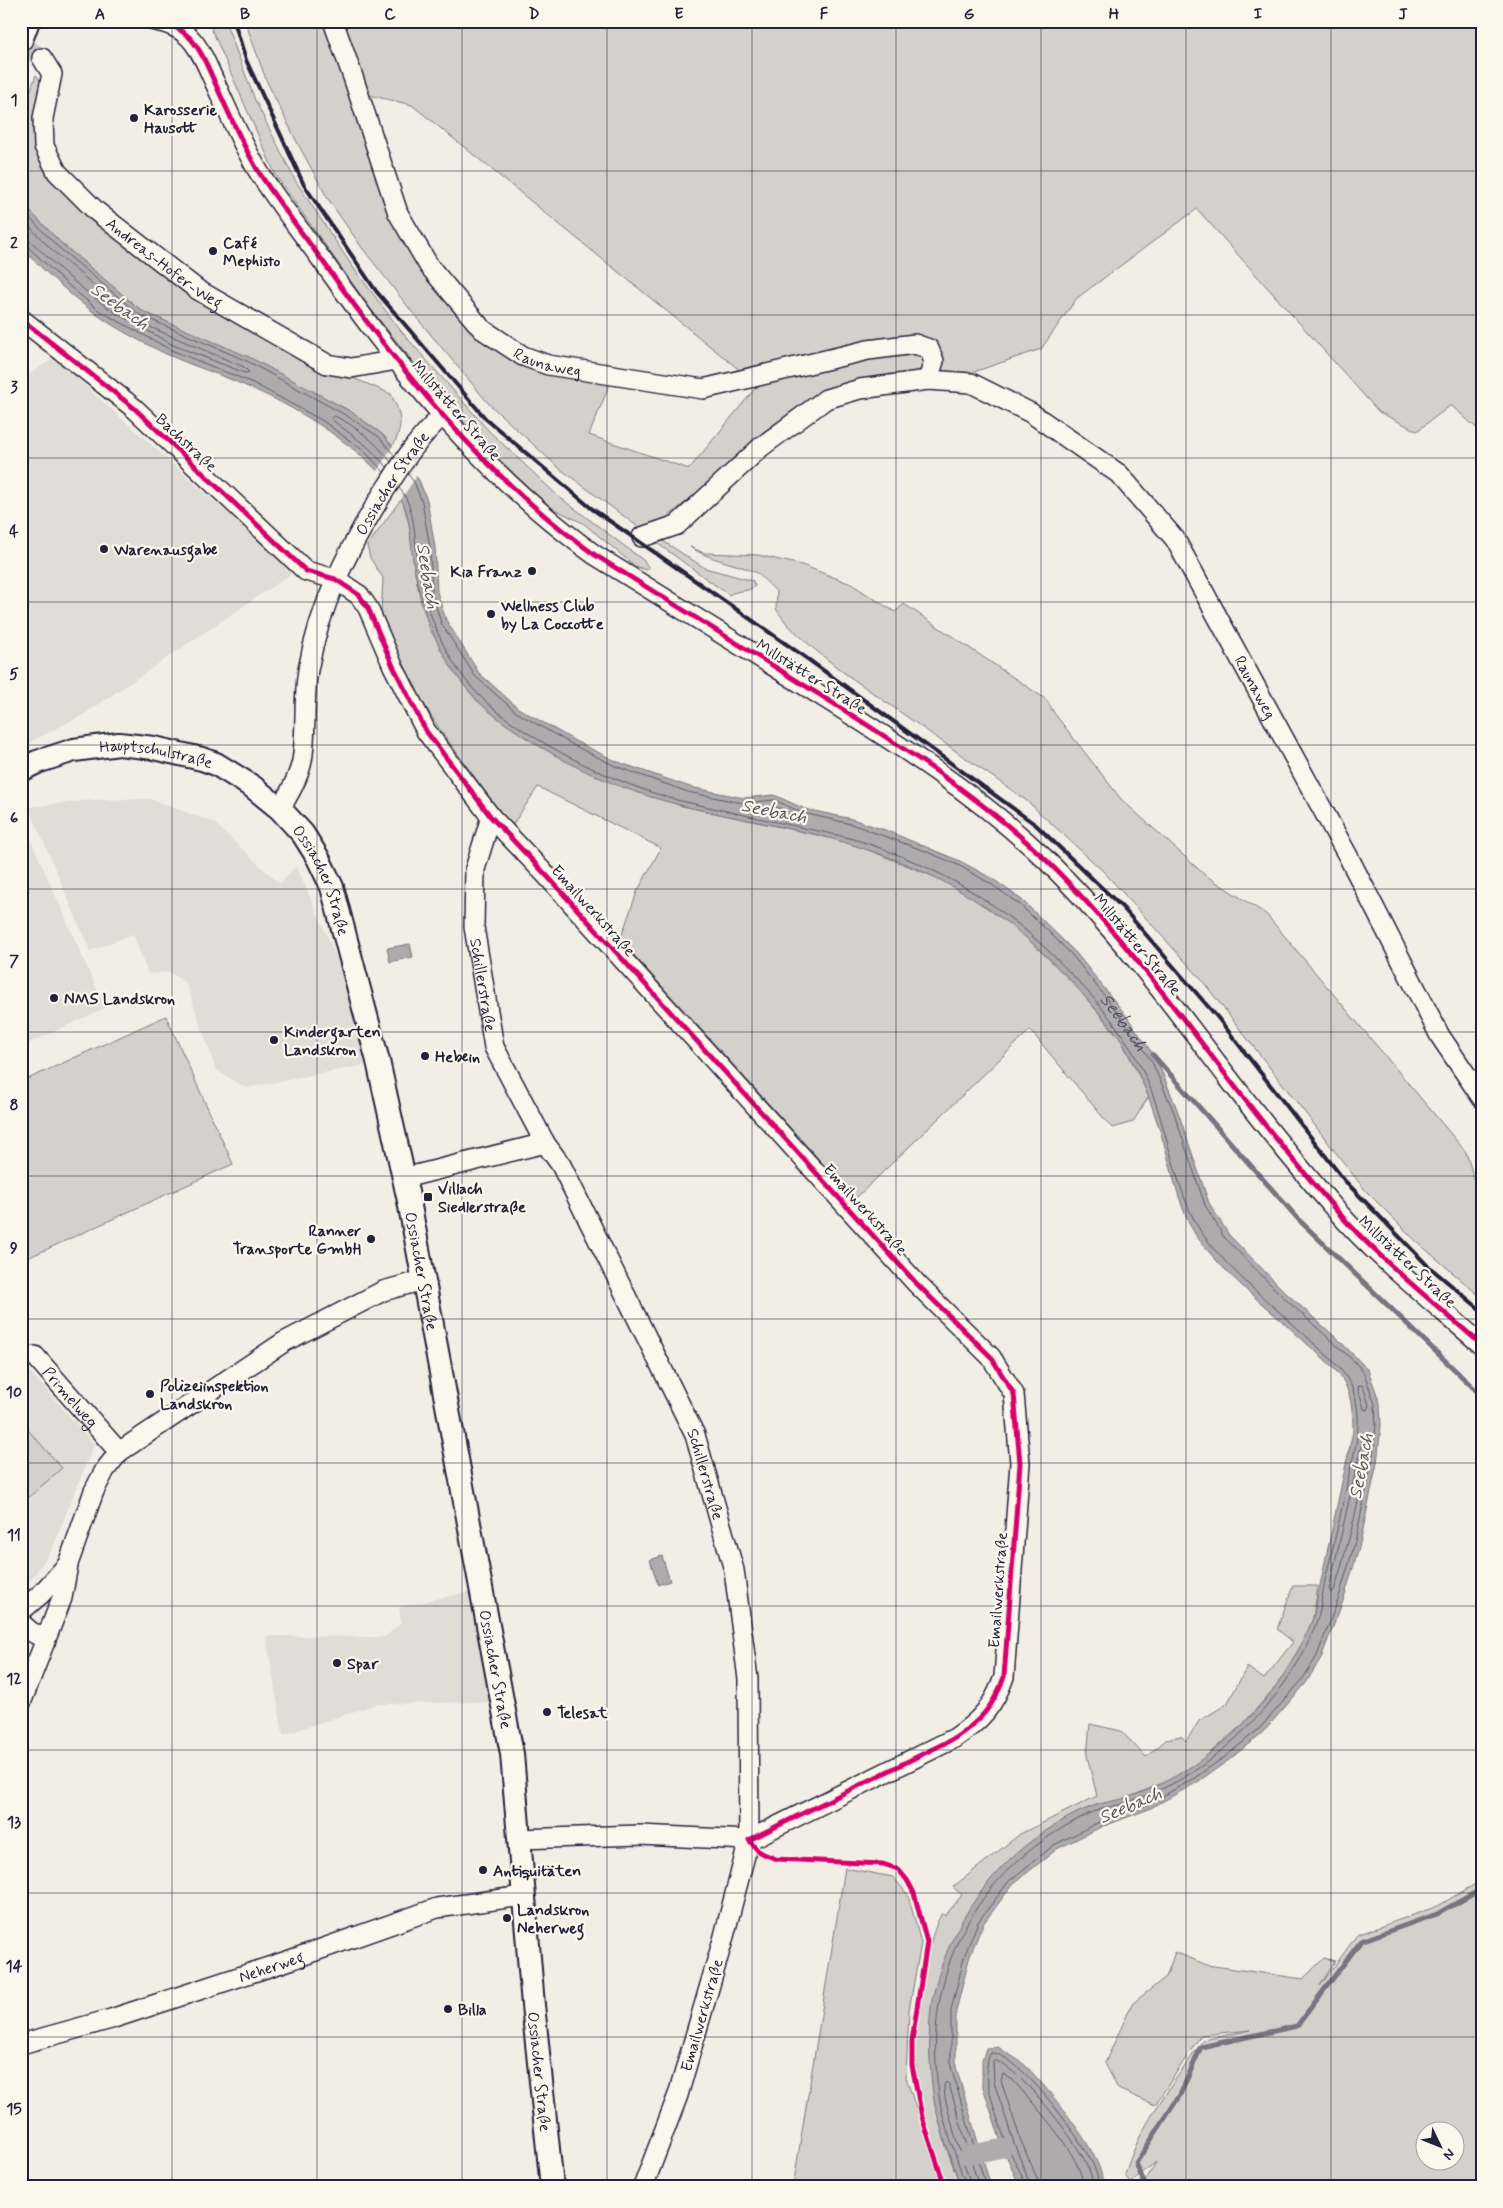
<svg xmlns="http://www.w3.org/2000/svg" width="1503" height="2208" font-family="Mynerve,sans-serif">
	<rect width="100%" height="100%" fill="#f2eee5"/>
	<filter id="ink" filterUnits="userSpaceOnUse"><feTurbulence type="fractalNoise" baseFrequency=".02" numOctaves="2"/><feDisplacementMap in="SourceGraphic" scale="10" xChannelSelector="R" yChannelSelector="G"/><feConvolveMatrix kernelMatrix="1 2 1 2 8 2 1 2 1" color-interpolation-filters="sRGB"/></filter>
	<g filter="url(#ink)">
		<g fill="#e0dcd6">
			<polygon points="54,358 287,566 291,574 84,714 21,747 21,380"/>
			<polygon points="150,799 213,822 280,884 296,866 338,960 365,1065 246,1088 216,1070 186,983 169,972 148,974 133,934 90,951 29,807 91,800"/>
			<polygon points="21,833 30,838 105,1008 21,1047"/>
			<polygon points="26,1367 94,1444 52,1549 28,1584 21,1590 21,1371"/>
			<polygon points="469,1592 489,1702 377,1704 283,1735 266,1636 385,1637 401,1623 399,1607"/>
		</g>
		<g fill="#d4d1cc" stroke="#7b7a84" fill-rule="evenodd">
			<polygon points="208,21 225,21 255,100 295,180 352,266 401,331 489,431 558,496 643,560 649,568 646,570 635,566 583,523 552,508 534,496 482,445 446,403 370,308 276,176"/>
			<path d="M245 21H1482V433L1451 405 1417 431 1379 412 1197 209 1077 298 1041 349 965 375 891 374 818 397 661 522 641 529 559 468 489 404 416 317 363 249 328 199 298 144 267 82ZM351 91 412 105 758 385 689 469 589 435 611 381 535 367 503 354 464 313 390 211Z"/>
			<path d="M36 75 41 82 38 138 105 229 131 251 212 310 287 350 391 394C401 415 404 424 393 446L382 434 350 411 299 385 142 311 61 243 21 202V118Z"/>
			<polygon points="402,498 410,528 414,567 421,603 430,630 476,700 507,725 678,805 836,839 866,849 952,884 989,908 1018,929 1076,986 1121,1040 1149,1096 1133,1122 1112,1128 1030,1030 855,1199 620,940 637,892 661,848 538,787 511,827 439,728 413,687 391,644 381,616 383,578 370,558 367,546"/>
			<path d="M655 536 705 568 753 581 755 586C748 593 738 589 729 595L650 538Z"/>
			<path d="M690 547 704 553 758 555 802 565 851 584 895 612 904 604 1047 700 1054 713 1121 799 1205 875 1266 914 1466 1152 1482 1206V1298L1416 1241 1365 1190 1201 979 1104 872 1027 801 843 672 814 649 787 624 776 609 777 592C772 588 760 575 757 573 734 562 711 561 690 547Z"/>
			<polygon points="166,1016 233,1164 21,1261 21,1082"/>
			<polygon points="21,1422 62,1468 29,1497 21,1489"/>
			<path d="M1293 1586H1318L1313 1618 1307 1634 1281 1681 1242 1725 1199 1762 1172 1779 1132 1796 1015 1855 932 2002 930 2055 934 2100 946 2147 961 2187H947C933 2141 915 2093 915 2045 915 2023 921 2001 924 1980 927 1958 931 1932 942 1913L945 1916 962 1895 953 1887 1020 1834 1097 1796 1087 1756 1090 1724 1121 1731 1146 1757 1167 1739 1181 1736 1186 1741 1199 1721 1227 1704 1247 1667 1264 1679 1293 1642 1277 1629Z"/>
			<polygon points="845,1868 893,1877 908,1895 921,1943 909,2010 906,2077 941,2187 793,2187"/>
			<path d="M1482 1880V2187H1142L1156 2162 1130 2183 1125 2175C1139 2125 1174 2083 1203 2040L1251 2030 1201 2035 1155 2105 1118 2089 1105 2063 1132 2004 1166 1977 1175 1952 1207 1965 1303 1979 1324 1958 1335 1961 1320 1986 1357 1935 1438 1906ZM1426 2130H1456V2160H1426Z"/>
		</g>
		<g fill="#aeabad" stroke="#76747f">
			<path d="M21 202 61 243 142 311 249 357 350 411 382 434 419 480 427 500 435 547 437 592 446 620 479 673 518 708 577 742 618 762 690 787 744 798 774 795 805 809 852 819 885 830 960 861 993 879 1022 900 1076 953 1125 1014 1157 1060 1177 1109 1209 1203 1229 1235 1285 1292 1342 1343 1368 1370 1380 1403 1381 1426 1377 1463 1359 1548 1343 1601 1321 1658 1306 1683 1263 1732 1229 1760 1196 1783 1149 1809 1099 1828 1057 1849 1013 1884 983 1924 970 1955 956 2011V2067L991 2187H961C951 2158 940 2130 934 2100 930 2075 927 2026 932 2001 945 1935 985 1872 1041 1834 1055 1825 1072 1814 1088 1808 1102 1802 1117 1801 1132 1796 1213 1767 1282 1698 1313 1618L1353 1431C1353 1415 1352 1399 1345 1384 1337 1368 1319 1355 1306 1343 1269 1308 1227 1278 1197 1237 1181 1214 1173 1175 1165 1147 1154 1111 1142 1074 1122 1042 1114 1029 1102 1016 1092 1005 1028 928 955 877 859 847 796 826 729 819 665 801 608 786 550 756 503 722 449 684 423 624 413 560 410 540 411 513 399 496 365 449 299 408 246 386 220 374 192 366 166 354 142 342 114 328 92 311 66 292 44 270 21 248Z"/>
			<polygon points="410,944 413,957 390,962 387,948"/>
			<polygon points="662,1556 670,1581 658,1585 650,1560"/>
			<path d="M998 2047C1007 2054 1019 2059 1027 2067 1046 2087 1109 2160 1102 2187H1020L1003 2148 982 2084V2061L986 2048Z"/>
		</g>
		<polygon fill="#f2eee5" points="394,444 418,474 400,501 375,474"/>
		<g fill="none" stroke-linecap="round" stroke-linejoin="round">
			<g stroke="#5a5969" stroke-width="1">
				<polyline points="21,209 58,247 140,315 247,361 347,416 379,437 395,456"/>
				<path d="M21 218 53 251 131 316V319L128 320C96 302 70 279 43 253 36 247 31 239 21 238"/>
				<polyline points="21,244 27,246 67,284 98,310 171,350 253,383 323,421 364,451 384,472"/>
				<polygon points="150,327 244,367 249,372 245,373 173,345 148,331 147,328"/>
				<path d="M387 467 368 447 332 420V417L335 416C357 427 376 442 391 462"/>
				<path id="s1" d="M408 474 414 482 422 502 430 547 432 593 441 623 475 676 516 712 575 746 615 766 688 792 743 803 774 800 803 813 851 824 925 851 958 865 991 884 1019 904 1050 933 1073 956 1121 1017 1152 1062 1173 1110 1205 1205 1224 1237 1282 1296 1355 1362 1364 1373 1375 1404 1376 1426 1372 1462 1354 1546 1338 1600 1317 1656 1302 1680 1260 1728 1226 1756 1193 1779 1147 1805 1097 1823 1054 1845 1009 1881 978 1922 965 1954 951 2010V2067L986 2187"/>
				<path d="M399 488C415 506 414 533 417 556 425 616 449 674 498 712 547 750 621 786 681 801 720 810 760 818 799 827 822 832 846 836 869 844 957 875 1014 912 1078 981 1111 1016 1140 1055 1155 1101 1168 1139 1181 1206 1204 1236 1233 1275 1272 1304 1307 1337 1320 1350 1339 1364 1348 1380 1356 1393 1359 1412 1358 1427 1357 1442 1353 1459 1349 1474 1342 1509 1334 1544 1325 1580 1322 1595 1321 1611 1315 1626 1294 1687 1229 1755 1172 1784 1158 1791 1143 1797 1128 1802 1112 1807 1096 1809 1082 1817 973 1873 921 1973 939 2095 943 2126 957 2156 966 2187"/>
				<path d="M763 807C773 806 787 808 792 817L789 818 763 812 761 810Z"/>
				<polygon points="1360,1385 1363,1386 1369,1405 1367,1410 1364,1409 1358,1388"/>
				<path d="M1366 1437 1368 1439C1363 1491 1349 1541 1334 1591L1331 1593 1329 1589 1363 1438Z"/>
				<polyline points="972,2187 957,2143 945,2098 944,2085 946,2082 949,2084 979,2187"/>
				<path d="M1025 2187C1023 2173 1013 2160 1008 2147 1000 2127 978 2071 991 2053 1018 2051 1088 2146 1096 2172 1098 2177 1098 2181 1097 2187"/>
				<path d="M1031 2187 1014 2143 994 2082 993 2062 995 2060C1022 2070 1083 2147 1091 2175 1092 2179 1091 2183 1091 2187"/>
				<path d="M1038 2187 1037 2178 1021 2141 1001 2081 1003 2074 1013 2080C1033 2104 1084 2157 1083 2187"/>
			</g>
			<g stroke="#76747f" stroke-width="5">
				<polyline points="1153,1055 1300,1221 1482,1396"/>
				<polyline points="1146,2187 1136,2163 1180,2095 1201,2047 1297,2026 1361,1941 1437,1914 1482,1889"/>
			</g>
			<polyline stroke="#aeabad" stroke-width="19" points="968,2155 1003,2148"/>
			<polyline stroke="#c8c5c3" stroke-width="19" stroke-dasharray="19 9" stroke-linecap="butt" points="21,45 42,58"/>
			<defs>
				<g id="minor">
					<path d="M155 21C167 23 180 28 189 37 201 49 208 68 215 83 229 113 242 145 260 174 280 205 303 234 324 263 401 372 486 477 595 555 670 602 745 648 820 695 898 744 978 795 1044 858 1112 924 1169 1000 1226 1075 1261 1121 1298 1166 1336 1210 1380 1260 1432 1301 1482 1345"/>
					<path id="s2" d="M333 21 353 77 398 213 429 266 482 329 523 356 548 365 703 389 868 350 915 344 929 349 934 361 928 380"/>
					<path id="s3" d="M42 58 52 74 43 118 44 146 57 172 96 211 198 290 327 364 351 368 397 360"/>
					<path d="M21 319 134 408 306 571 335 579 359 595 368 608 393 666 426 731 491 817 548 877 917 1284 991 1357 1014 1394 1020 1463 1004 1677C994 1706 980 1721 955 1738L749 1840 639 1835 519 1839"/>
					<path id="s4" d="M642 537 677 525 761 447 826 399 860 389 928 380 971 383 1031 413 1119 474 1175 539 1348 856 1440 1036 1482 1098"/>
					<path id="s5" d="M280 809C289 794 298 779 302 761 307 731 303 700 308 670 320 603 348 550 383 493 402 464 416 440 443 415"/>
					<path id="s6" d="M491 817 475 869 474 927 494 1047 545 1143 561 1165 695 1435 734 1570 748 1679 749 1840 723 1940 678 2095 643 2187"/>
					<polyline points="404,1178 545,1143"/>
					<path id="s7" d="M35 1356 119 1452"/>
					<polyline points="21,1611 41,1594 68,1564 94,1491 105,1470 119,1452 284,1342 383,1291 423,1280"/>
					<polyline points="21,1623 30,1631 46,1640"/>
					<polyline points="21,1703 62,1598 68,1565"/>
					<path id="s8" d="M21 2044 111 2019 290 1960 437 1908 523 1896"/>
				</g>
				<g id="major">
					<polyline points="21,40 28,21"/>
					<path id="s9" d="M21 770 37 762 74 750 119 744 154 748 202 759 216 764 253 787 280 809 303 834 318 858 332 887 378 1061 409 1201 512 1754 533 2005 552 2187"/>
				</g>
			</defs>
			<use href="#minor" stroke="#22223b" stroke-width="22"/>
			<use href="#major" stroke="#22223b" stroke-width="26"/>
			<use href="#minor" stroke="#fbf7ec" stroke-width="19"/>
			<use href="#major" stroke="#fbf7ec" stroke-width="22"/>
			<polyline stroke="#22223b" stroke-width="4" points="234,21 246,60 304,185 376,291 486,419 591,508 809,660 1036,825 1123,908 1218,1018 1345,1181 1427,1265 1482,1311"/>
			<defs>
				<g id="cycleway">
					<path d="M155 21C167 23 180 28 189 37 201 49 208 68 215 83 229 113 242 145 260 174 280 205 303 234 324 263 401 372 486 477 595 555 670 602 745 648 820 695 898 744 978 795 1044 858 1112 924 1169 1000 1226 1075 1261 1121 1298 1166 1336 1210 1380 1260 1432 1301 1482 1345"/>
					<path d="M21 319 134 408 306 571 335 579 359 595 368 608 393 666 426 731 491 817 548 877 917 1284 991 1357 1014 1394 1020 1463 1004 1677C994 1706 980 1721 955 1738L749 1840 759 1852 776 1859 883 1864 898 1869 907 1880 914 1893 927 1942 912 2041V2065L922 2117 945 2187"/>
				</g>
			</defs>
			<use href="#cycleway" stroke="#fbf7ec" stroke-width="8"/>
			<use href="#cycleway" stroke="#d6006c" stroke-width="5"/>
		</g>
	</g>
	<path fill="none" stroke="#22223b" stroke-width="1" stroke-opacity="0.55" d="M172 21V2187M317 21V2187M462 21V2187M607 21V2187M752 21V2187M896 21V2187M1041 21V2187M1186 21V2187M1331 21V2187M21 171H1482M21 315H1482M21 458H1482M21 602H1482M21 745H1482M21 889H1482M21 1032H1482M21 1176H1482M21 1319H1482M21 1463H1482M21 1606H1482M21 1750H1482M21 1893H1482M21 2037H1482"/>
	<g fill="#22223b" stroke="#fbf7ec" stroke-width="2">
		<circle cx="134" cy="118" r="5"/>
		<circle cx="213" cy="251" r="5"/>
		<circle cx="104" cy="549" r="5"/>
		<circle cx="532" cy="571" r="5"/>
		<circle cx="491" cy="614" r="5"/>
		<circle cx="54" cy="998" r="5"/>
		<circle cx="274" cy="1040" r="5"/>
		<circle cx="425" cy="1056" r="5"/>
		<rect x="423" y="1192" width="10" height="10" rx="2.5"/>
		<circle cx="371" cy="1239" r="5"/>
		<circle cx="150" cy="1394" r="5"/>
		<circle cx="337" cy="1663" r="5"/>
		<circle cx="547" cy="1712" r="5"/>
		<circle cx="483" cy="1870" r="5"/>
		<circle cx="507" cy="1918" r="5"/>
		<circle cx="448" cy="2009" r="5"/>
	</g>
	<g text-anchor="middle" stroke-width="4.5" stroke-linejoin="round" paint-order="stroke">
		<g font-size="16" font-weight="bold" fill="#22223b" stroke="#fbf7ec" text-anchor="start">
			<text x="144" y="115">Karosserie<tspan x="144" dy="18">Hausott</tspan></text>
			<text x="223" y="248">Café<tspan x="223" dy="18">Mephisto</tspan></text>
			<text x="114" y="555">Warenausgabe</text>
			<text x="522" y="577" text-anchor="end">Kia Franz</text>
			<text x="501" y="611">Wellness Club<tspan x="501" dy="18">by La Coccotte</tspan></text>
			<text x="64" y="1004">NMS Landskron</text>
			<text x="284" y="1037">Kindergarten<tspan x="284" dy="18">Landskron</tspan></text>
			<text x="435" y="1062">Hebein</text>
			<text x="438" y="1194">Villach<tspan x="438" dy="18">Siedlerstraße</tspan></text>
			<text x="361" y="1236" text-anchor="end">Ranner<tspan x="361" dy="18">Transporte GmbH</tspan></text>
			<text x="160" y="1391">Polizeiinspektion<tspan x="160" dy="18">Landskron</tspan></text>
			<text x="347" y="1669">Spar</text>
			<text x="557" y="1718">Telesat</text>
			<text x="493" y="1876">Antiquitäten</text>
			<text x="517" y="1915">Landskron<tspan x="517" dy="18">Neherweg</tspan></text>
			<text x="458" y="2015">Billa</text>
		</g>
		<g font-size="16" fill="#22223b" stroke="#fbf7ec">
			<text dy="6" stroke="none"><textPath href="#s3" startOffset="262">Andreas-Hofer-Weg</textPath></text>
			<text dy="6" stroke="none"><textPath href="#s2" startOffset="421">Raunaweg</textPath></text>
			<text transform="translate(457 410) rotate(49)" y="6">Millstätter Straße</text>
			<text transform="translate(187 442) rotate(43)" y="6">Bachstraße</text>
			<text dy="6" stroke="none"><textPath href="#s5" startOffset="351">Ossiacher Straße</textPath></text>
			<text transform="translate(812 676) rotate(32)" y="6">Millstätter Straße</text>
			<text dy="6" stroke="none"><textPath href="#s4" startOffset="808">Raunaweg</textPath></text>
			<text dy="6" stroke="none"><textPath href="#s9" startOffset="140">Hauptschulstraße</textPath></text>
			<text dy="6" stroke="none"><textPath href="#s9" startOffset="364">Ossiacher Straße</textPath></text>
			<text transform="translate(594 910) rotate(48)" y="6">Emailwerkstraße</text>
			<text transform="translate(1138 944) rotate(50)" y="6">Millstätter Straße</text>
			<text dy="6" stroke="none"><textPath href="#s6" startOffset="171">Schillerstraße</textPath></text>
			<text transform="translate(866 1209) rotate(48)" y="6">Emailwerkstraße</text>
			<text transform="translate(1408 1261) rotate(43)" y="6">Millstätter Straße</text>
			<text dy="6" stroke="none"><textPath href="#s9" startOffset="769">Ossiacher Straße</textPath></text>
			<text dy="6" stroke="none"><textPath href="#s7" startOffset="54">Primelweg</textPath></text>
			<text dy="6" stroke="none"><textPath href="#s6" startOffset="712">Schillerstraße</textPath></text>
			<text transform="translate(997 1590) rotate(-86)" y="6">Emailwerkstraße</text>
			<text dy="6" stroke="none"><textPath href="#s9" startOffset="1174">Ossiacher Straße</textPath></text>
			<text dy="6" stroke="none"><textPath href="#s8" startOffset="262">Neherweg</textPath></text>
			<text transform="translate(701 2015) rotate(-74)" y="6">Emailwerkstraße</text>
			<text dy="6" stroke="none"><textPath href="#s9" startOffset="1579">Ossiacher Straße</textPath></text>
		</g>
		<g font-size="18" font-style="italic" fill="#535263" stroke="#fbf7ec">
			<text transform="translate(120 306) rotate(36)" y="6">Seebach</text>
			<text transform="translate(428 576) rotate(81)" y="6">Seebach</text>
			<text transform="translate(774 811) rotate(11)" y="6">Seebach</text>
			<text dy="6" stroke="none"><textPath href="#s1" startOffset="976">Seebach</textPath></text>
			<text transform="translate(1361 1466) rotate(-79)" y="6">Seebach</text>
			<text transform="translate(1130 1805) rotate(-23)" y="6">Seebach</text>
		</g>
	</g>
	<rect width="1503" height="2208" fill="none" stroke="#fbf7ec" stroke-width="55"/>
	<g transform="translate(1440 2146) rotate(133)"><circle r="24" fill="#fbf7ec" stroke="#a4a2a5"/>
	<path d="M0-4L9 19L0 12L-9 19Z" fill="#22223b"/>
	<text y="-8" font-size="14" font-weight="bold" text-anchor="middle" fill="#22223b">N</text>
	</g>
	<rect x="28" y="28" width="1448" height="2152" fill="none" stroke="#22223b" stroke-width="2"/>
	<g font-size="16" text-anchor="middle" font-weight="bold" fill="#22223b">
		<text x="100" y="19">A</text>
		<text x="245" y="19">B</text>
		<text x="390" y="19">C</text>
		<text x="534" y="19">D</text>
		<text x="679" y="19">E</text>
		<text x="824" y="19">F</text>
		<text x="969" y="19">G</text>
		<text x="1114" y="19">H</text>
		<text x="1258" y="19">I</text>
		<text x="1403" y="19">J</text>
		<text x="14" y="105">1</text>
		<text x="14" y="248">2</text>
		<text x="14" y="392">3</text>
		<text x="14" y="536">4</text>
		<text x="14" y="679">5</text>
		<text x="14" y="823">6</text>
		<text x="14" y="966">7</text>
		<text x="14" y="1110">8</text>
		<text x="14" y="1253">9</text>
		<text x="14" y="1397">10</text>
		<text x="14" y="1540">11</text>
		<text x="14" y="1684">12</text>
		<text x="14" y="1827">13</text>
		<text x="14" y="1971">14</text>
		<text x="14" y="2114">15</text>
	</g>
</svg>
